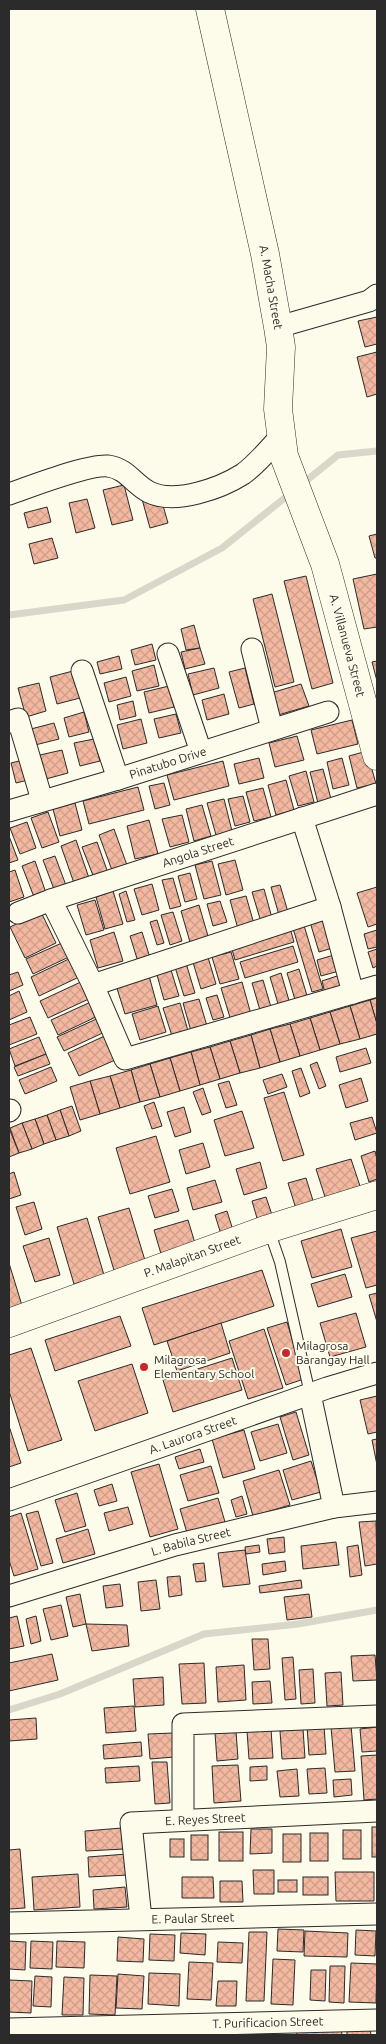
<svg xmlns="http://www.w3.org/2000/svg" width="386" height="2044" font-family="Ubuntu,sans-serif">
	<defs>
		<pattern id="building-cross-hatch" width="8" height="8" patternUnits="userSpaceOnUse" patternTransform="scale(1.25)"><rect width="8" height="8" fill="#f2b8a0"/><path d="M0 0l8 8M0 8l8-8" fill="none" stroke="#d09e8a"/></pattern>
	</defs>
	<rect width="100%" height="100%" fill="#fdfbea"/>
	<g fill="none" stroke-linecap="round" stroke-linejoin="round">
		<g stroke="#d8d7c9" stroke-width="7">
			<polyline points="301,485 338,455 377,451"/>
			<polyline points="9,615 124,600 222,548 291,493"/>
			<polyline points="9,1710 60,1694 204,1634 298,1624 377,1610"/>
		</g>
	</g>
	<g fill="url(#building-cross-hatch)" stroke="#2b2b2b">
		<polygon points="377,317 377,344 365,347 358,321"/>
		<polygon points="377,352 377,394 367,397 357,357"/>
		<polygon points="124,485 133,520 112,525 103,490"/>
		<polygon points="160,495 168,523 150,528 142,499"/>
		<polygon points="87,499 95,528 76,533 69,503"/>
		<polygon points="47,507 51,522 28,528 24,513"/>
		<polygon points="377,534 377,558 375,558 369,536"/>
		<polygon points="52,538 58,558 34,564 29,544"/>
		<polygon points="377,574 377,627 364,629 353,579"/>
		<polygon points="306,576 333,683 312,689 284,581"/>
		<polygon points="272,594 294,682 275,687 253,599"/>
		<polygon points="194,625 200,648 186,650 181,629"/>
		<polygon points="152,644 156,660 135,665 131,650"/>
		<polygon points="200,648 205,664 185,669 181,652"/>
		<polygon points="119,656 122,669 100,674 97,662"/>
		<polygon points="377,661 377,681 372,662"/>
		<polygon points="154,665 159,686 137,691 132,671"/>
		<polygon points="214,668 219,688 193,695 188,674"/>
		<polygon points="245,668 254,704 239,708 229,672"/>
		<polygon points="73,671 80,698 57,704 50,677"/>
		<polygon points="126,677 131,696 109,702 104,683"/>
		<polygon points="39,683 46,711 26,717 18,688"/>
		<polygon points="301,684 309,706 278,715 271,693"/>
		<polygon points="169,686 174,707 149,713 144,692"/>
		<polygon points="224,694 229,714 207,720 202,700"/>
		<polygon points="133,701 136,716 120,720 117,705"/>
		<polygon points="84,712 89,732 69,737 64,718"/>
		<polygon points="176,714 181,733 159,738 154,719"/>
		<polygon points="141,719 147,743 123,749 117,725"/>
		<polygon points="352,720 358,744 317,754 311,730"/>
		<polygon points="54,723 59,739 31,746 27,730"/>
		<polygon points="297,736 304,760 275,767 269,743"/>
		<polygon points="94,739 100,761 80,766 74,743"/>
		<polygon points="62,750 68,773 46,779 40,755"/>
		<polygon points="367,751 376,784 357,788 349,756"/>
		<polygon points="259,758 264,778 239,784 234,764"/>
		<polygon points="342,758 349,785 333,789 327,762"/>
		<polygon points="23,760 28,780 16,783 11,763"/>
		<polygon points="223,761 229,786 174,800 167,775"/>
		<polygon points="323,769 331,799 318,803 310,772"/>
		<polygon points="306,771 314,802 298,806 289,776"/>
		<polygon points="286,780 294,810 276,815 268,785"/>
		<polygon points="164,783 170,805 155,809 149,786"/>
		<polygon points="138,787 144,810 89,824 83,801"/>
		<polygon points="263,788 271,817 254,821 246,792"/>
		<polygon points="243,796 250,822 235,826 228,799"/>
		<polygon points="224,799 232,831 216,835 207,803"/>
		<polygon points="75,803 82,830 60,836 53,809"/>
		<polygon points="202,805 211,836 194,841 186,809"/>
		<polygon points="48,812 59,842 42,848 31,818"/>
		<polygon points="182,815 189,842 170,847 162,819"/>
		<polygon points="149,820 158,854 135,859 127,826"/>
		<polygon points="27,822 36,848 20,854 10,828"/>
		<polygon points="114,829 128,868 113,873 99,835"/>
		<polygon points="9,836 18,860 9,863"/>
		<polygon points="76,840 90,881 75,886 61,846"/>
		<polygon points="97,842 108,873 94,878 82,847"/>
		<polygon points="55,856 67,888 55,892 43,860"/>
		<polygon points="235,860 243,890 226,895 218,864"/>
		<polygon points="35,861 46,893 34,897 22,866"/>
		<polygon points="212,861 221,895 204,899 195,865"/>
		<polygon points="15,870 24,897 9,902 9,872"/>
		<polygon points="190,873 197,899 185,902 178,876"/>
		<polygon points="173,878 181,906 170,909 162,880"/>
		<polygon points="152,884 159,910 142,915 134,889"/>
		<polygon points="280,885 288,912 279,915 271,887"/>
		<polygon points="377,887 377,924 368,927 357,893"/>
		<polygon points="264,889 272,918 261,922 252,892"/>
		<polygon points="113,891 123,924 105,929 96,897"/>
		<polygon points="126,891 135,920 127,922 119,894"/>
		<polygon points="246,896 254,924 238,929 230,900"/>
		<polygon points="95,900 104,930 86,935 77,905"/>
		<polygon points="220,901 227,922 213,926 207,904"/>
		<polygon points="199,905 210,943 192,949 181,911"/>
		<polygon points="41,912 56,943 25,958 10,927"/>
		<polygon points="173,912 182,941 170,945 161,915"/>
		<polygon points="327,917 336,947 319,952 310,922"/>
		<polygon points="157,920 164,943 157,945 150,922"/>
		<polygon points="303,922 323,989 312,992 292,925"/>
		<polygon points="290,928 294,942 235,960 231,946"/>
		<polygon points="377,930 377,947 368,949 364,934"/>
		<polygon points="114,932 123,961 98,968 90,940"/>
		<polygon points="142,932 151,961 139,965 130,936"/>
		<polygon points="64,942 71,956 33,974 26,959"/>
		<polygon points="293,946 298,962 245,978 240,962"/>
		<polygon points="377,949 377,966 373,968 368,952"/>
		<polygon points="231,952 239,979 220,984 212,957"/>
		<polygon points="207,954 216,984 201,989 192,959"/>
		<polygon points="334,955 339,971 321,976 317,960"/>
		<polygon points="71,958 79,977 39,996 31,977"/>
		<polygon points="186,963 195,993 184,996 175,967"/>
		<polygon points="299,969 308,999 296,1003 287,973"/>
		<polygon points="171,970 179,996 164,1000 157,975"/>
		<polygon points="18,972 23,985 9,991 9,975"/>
		<polygon points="148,972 157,1005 125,1014 115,982"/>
		<polygon points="281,973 290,1004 279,1007 270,977"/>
		<polygon points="340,975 344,987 325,993 322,981"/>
		<polygon points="85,980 93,997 48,1018 40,1001"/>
		<polygon points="263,980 273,1014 262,1017 252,983"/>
		<polygon points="242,982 252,1018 232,1024 221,988"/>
		<polygon points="19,991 27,1012 9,1020 9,996"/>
		<polygon points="217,995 224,1017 213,1020 206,998"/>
		<polygon points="377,998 377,1024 370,1000"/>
		<polygon points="199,999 207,1026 191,1031 183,1003"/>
		<polygon points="370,1000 377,1024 377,1034 360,1039 350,1006"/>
		<polygon points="93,1001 100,1015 58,1035 51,1020"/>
		<polygon points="180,1003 188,1031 172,1036 163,1008"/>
		<polygon points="158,1006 166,1032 140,1040 132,1014"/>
		<polygon points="350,1006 360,1039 340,1044 330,1012"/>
		<polygon points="330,1012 340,1044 320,1050 310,1018"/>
		<polygon points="103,1016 109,1030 64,1051 57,1037"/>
		<polygon points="30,1017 37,1034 9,1045 9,1025"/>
		<polygon points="310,1018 320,1050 300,1056 290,1024"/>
		<polygon points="290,1024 300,1056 280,1062 270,1029"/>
		<polygon points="270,1029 280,1062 260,1068 251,1035"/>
		<polygon points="111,1033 122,1057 79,1076 68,1053"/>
		<polygon points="251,1035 260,1068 240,1073 230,1041"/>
		<polygon points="39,1037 46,1054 15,1066 9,1049"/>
		<polygon points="230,1041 240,1073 220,1079 210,1047"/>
		<polygon points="210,1047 220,1079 200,1085 191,1052"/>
		<polygon points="366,1048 371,1063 340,1072 336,1057"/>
		<polygon points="191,1052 200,1085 180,1091 170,1058"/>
		<polygon points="46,1054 50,1064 18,1076 14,1067"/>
		<polygon points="170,1058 180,1091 160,1097 150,1064"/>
		<polygon points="317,1062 326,1086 319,1089 310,1065"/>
		<polygon points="150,1064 160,1097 140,1102 131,1070"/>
		<polygon points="51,1067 57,1081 25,1094 19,1080"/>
		<polygon points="301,1068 310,1093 300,1097 292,1071"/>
		<polygon points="131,1070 140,1102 120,1108 110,1076"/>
		<polygon points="282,1074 287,1087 268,1094 263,1080"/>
		<polygon points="110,1076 120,1108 100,1114 90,1081"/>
		<polygon points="361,1078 368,1101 346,1108 339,1085"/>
		<polygon points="90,1081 100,1114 80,1120 70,1087"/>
		<polygon points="229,1081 237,1105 226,1108 218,1084"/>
		<polygon points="203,1088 211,1112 202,1115 193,1092"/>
		<polygon points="284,1092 304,1155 283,1161 264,1098"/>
		<polygon points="154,1102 162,1126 152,1129 144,1106"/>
		<polygon points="72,1106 81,1131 69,1136 60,1110"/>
		<polygon points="184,1107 191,1132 175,1137 167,1112"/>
		<polygon points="60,1110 69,1136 56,1140 47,1115"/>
		<polygon points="242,1111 254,1148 225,1156 214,1120"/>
		<polygon points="47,1115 56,1140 44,1144 35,1119"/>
		<polygon points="372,1117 377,1133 355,1140 350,1123"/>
		<polygon points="35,1119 44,1144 32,1149 22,1123"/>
		<polygon points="22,1123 32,1149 19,1153 10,1128"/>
		<polygon points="9,1128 19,1153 9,1157"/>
		<polygon points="156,1136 170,1182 130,1194 116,1148"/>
		<polygon points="203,1143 210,1167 186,1174 179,1150"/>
		<polygon points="375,1151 377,1159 377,1179 369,1182 361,1156"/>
		<polygon points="351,1159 362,1192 327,1203 316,1169"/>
		<polygon points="260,1162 267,1188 244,1195 236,1169"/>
		<polygon points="14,1172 21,1195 9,1199 9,1174"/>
		<polygon points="306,1178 315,1207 297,1212 288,1183"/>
		<polygon points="215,1180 222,1202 193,1210 187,1188"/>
		<polygon points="172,1189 179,1211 155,1218 148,1196"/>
		<polygon points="266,1197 274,1221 259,1225 252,1201"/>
		<polygon points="34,1202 42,1229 25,1235 16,1207"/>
		<polygon points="129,1208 147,1267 116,1277 98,1217"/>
		<polygon points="227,1211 236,1240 224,1244 215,1215"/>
		<polygon points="87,1218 104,1275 74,1284 57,1227"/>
		<polygon points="188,1220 198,1253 164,1264 154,1230"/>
		<polygon points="341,1229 352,1267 312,1278 301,1241"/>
		<polygon points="377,1231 377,1285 366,1288 351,1238"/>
		<polygon points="49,1238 60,1275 35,1282 23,1246"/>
		<polygon points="9,1263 24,1312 9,1317"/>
		<polygon points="262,1270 274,1306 154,1345 142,1308"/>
		<polygon points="345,1274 352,1297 318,1307 311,1284"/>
		<polygon points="377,1293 377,1322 369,1295"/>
		<polygon points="356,1313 366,1347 330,1357 320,1323"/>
		<polygon points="120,1316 131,1346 55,1371 45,1340"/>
		<polygon points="287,1322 304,1379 286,1385 267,1328"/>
		<polygon points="221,1323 230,1353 177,1371 167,1341"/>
		<polygon points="264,1329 283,1388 248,1399 229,1341"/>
		<polygon points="31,1348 62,1440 28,1451 9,1391 9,1355"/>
		<polygon points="232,1358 242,1390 173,1412 163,1380"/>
		<polygon points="132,1364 148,1413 95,1431 78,1381"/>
		<polygon points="377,1396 377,1432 368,1434 360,1400"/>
		<polygon points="296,1412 309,1455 293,1460 280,1417"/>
		<polygon points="278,1424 287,1453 260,1461 251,1432"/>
		<polygon points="9,1426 21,1463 9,1467"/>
		<polygon points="244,1430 255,1469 223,1478 212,1439"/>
		<polygon points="377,1439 377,1465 372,1440"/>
		<polygon points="200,1449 204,1462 179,1469 175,1457"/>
		<polygon points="311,1461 321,1492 292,1500 283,1470"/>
		<polygon points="159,1464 178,1529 150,1537 131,1472"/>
		<polygon points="211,1466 219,1493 188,1501 180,1475"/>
		<polygon points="279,1470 290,1505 253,1516 243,1481"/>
		<polygon points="112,1484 117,1501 99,1506 94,1490"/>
		<polygon points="77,1493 86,1526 65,1532 55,1500"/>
		<polygon points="242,1496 247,1514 236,1517 231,1500"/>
		<polygon points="218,1498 225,1522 187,1533 180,1509"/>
		<polygon points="128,1507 133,1524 109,1531 104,1513"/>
		<polygon points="38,1511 53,1563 41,1566 26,1514"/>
		<polygon points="21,1513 38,1569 14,1576 9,1560 9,1517"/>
		<polygon points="376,1521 377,1564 365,1566 359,1522"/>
		<polygon points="88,1529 95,1554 63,1563 56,1539"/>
		<polygon points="284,1537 285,1552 269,1554 267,1539"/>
		<polygon points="336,1542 339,1565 303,1569 301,1546"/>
		<polygon points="259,1545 260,1552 246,1554 245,1547"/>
		<polygon points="358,1545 362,1575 350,1577 347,1547"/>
		<polygon points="245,1550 250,1584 223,1587 218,1553"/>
		<polygon points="285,1561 286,1571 263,1575 262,1564"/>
		<polygon points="204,1563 206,1581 196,1582 193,1564"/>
		<polygon points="180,1576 182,1595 169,1597 167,1577"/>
		<polygon points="156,1580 160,1609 141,1611 138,1582"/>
		<polygon points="301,1580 302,1588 260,1593 259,1586"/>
		<polygon points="120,1584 123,1606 106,1608 103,1586"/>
		<polygon points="80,1594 86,1624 73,1627 66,1597"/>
		<polygon points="309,1594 312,1617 287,1620 284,1597"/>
		<polygon points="61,1605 68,1636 51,1640 43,1609"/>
		<polygon points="17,1616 24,1646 9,1649 9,1618"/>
		<polygon points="36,1616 41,1641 31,1644 26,1619"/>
		<polygon points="86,1624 127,1625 129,1646 92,1651"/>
		<polygon points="252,1639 268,1639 270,1669 254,1670"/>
		<polygon points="52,1654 58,1680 9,1691 9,1663"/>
		<polygon points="375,1655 377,1680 353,1681 351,1656"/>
		<polygon points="293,1657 296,1699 285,1700 282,1658"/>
		<polygon points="204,1663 206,1703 182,1704 179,1664"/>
		<polygon points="244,1665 246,1700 218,1702 216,1667"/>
		<polygon points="313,1669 315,1703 301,1704 299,1670"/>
		<polygon points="341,1672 343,1705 327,1706 325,1673"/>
		<polygon points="163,1677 164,1705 135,1707 133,1679"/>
		<polygon points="270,1681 272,1703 253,1704 252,1682"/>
		<polygon points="134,1706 136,1731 106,1733 104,1708"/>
		<polygon points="36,1718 37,1739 9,1741 9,1720"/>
		<polygon points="351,1725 355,1771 335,1772 331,1727"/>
		<polygon points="307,1726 324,1726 326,1754 309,1755"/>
		<polygon points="377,1727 377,1751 362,1752 360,1729"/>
		<polygon points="271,1729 273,1758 249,1759 247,1731"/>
		<polygon points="303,1729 305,1758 282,1759 280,1731"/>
		<polygon points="236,1731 238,1759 217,1761 215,1733"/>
		<polygon points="173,1733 174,1757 150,1759 148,1734"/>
		<polygon points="141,1742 142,1756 104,1759 103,1745"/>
		<polygon points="377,1755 377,1799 364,1800 361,1756"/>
		<polygon points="152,1762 167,1762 170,1803 155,1804"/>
		<polygon points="238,1765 241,1801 214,1803 212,1766"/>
		<polygon points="139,1766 140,1781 106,1783 105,1768"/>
		<polygon points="267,1766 267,1780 250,1781 250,1767"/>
		<polygon points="325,1768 327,1793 309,1794 307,1769"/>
		<polygon points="297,1769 299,1796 280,1797 277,1771"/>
		<polygon points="351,1779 352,1795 334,1797 333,1780"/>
		<rect x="372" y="1827" width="5" height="30"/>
		<polygon points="122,1828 124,1849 86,1851 85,1831"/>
		<polygon points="251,1829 272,1829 272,1853 250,1854"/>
		<rect x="343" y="1830" width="18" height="29"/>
		<rect x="219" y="1832" width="24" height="29"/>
		<rect x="310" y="1833" width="18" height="28"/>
		<rect x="283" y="1834" width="18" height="28"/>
		<rect x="191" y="1835" width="17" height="25"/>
		<rect x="170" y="1839" width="14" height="18"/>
		<polygon points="20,1849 25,1908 9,1909 9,1850"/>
		<polygon points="127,1854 128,1875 89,1877 88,1857"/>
		<polygon points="253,1870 274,1870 274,1894 254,1894"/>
		<polygon points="335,1872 374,1872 374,1901 336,1901"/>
		<polygon points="78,1874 80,1907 34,1910 32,1877"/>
		<polygon points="182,1877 213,1877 214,1898 182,1898"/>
		<rect x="303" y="1877" width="25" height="18"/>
		<rect x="278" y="1880" width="19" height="12"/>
		<polygon points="220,1881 242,1881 243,1902 220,1902"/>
		<polygon points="125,1887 127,1907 94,1909 93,1890"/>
		<polygon points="278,1929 304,1930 303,1952 277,1951"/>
		<polygon points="356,1930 376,1931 375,1956 355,1955"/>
		<polygon points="305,1931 348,1933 347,1957 304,1956"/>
		<polygon points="249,1932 267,1932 264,2001 246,2001"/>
		<polygon points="181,1933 206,1934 205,1955 180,1953"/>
		<polygon points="150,1934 175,1935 174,1961 149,1960"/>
		<polygon points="118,1937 144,1939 143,1962 117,1961"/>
		<polygon points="9,1941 26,1942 25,1970 9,1969"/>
		<polygon points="31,1941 53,1942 52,1969 30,1968"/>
		<polygon points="57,1941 85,1942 84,1968 56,1967"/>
		<polygon points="218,1942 243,1943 242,1963 217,1962"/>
		<polygon points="273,1959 295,1960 293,2005 271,2004"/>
		<polygon points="189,1962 213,1963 211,2000 187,1999"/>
		<polygon points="351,1963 377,1964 376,2003 349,2002"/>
		<polygon points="330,1966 345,1966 344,2003 329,2002"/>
		<polygon points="311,1970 326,1970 325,2001 310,2000"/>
		<polygon points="149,1973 180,1974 179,2006 148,2004"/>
		<polygon points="118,1974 144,1976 142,2009 116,2008"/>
		<polygon points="90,1975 117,1976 115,2015 89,2014"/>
		<polygon points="35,1976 52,1977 51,2007 33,2006"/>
		<polygon points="64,1977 84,1978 83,2015 62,2015"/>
		<polygon points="9,1980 32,1981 31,2013 9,2012"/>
		<polygon points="218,1981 237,1981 236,2006 216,2006"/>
		<polygon points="341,2028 342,2035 297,2035 296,2029"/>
		<polygon points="370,2029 371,2035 347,2035 347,2030"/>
	</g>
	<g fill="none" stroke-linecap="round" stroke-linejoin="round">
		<defs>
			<polyline id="lane" points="269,1230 280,1262 310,1394"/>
			<g id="street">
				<polyline points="278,327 369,301 377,295"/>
				<path d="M9 494C30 487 88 464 108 466 128 469 133 484 149 492 175 505 221 488 243 474 257 464 270 448 281 436"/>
				<polyline points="252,649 272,729"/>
				<polyline points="168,654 201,752"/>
				<polyline points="82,671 118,779"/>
				<polyline points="9,722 18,719 42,800"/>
				<path id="s1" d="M9 811 118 779 328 712"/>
				<polyline points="302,818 330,907 353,993"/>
				<polyline points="51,900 93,985 125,1059 377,986"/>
				<path id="s2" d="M18 913 51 900 377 794"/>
				<polyline points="93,985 330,907"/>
				<polyline points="9,1111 10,1110"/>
				<polyline points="310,1394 334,1507"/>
				<path id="s3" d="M9 1500 327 1388 377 1373"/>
				<path id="s4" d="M9 1596 175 1545 334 1507 377 1502"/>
				<polyline points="183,1819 183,1724 377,1716"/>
				<path id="s5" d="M141 1919 131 1823 377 1811"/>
				<path id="s6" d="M9 1923 377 1914"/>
				<path id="s7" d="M9 2029 377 2020"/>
			</g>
			<g id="secondary">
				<path id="s8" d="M210 9 265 254 278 327 281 347 278 409 284 456 325 564 377 756"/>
				<path id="s9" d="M9 1323 268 1229 377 1195"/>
			</g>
		</defs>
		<use href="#lane" stroke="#2b2b2b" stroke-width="12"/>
		<use href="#street" stroke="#2b2b2b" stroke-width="23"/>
		<use href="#secondary" stroke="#2b2b2b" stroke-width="29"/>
		<use href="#lane" stroke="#fdfbea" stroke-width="10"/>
		<use href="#street" stroke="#fdfbea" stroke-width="21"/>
		<use href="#secondary" stroke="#fdfbea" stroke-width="28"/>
	</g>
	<g fill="#c62828" stroke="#fdfbea" stroke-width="2">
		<circle cx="286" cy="1353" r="5"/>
		<circle cx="144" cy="1367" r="5"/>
	</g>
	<g text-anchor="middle" stroke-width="4" stroke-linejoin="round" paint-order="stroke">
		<g font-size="12" fill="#2b2b2b" stroke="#fdfbea">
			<text dy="4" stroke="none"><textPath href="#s8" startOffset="285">A. Macha Street</textPath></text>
			<text dy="4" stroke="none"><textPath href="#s8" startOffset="655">A. Villanueva Street</textPath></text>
			<text dy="4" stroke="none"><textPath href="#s1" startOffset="166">Pinatubo Drive</textPath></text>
			<text dy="4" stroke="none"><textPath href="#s2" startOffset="190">Angola Street</textPath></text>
			<text dy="4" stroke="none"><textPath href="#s9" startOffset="195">P. Malapitan Street</textPath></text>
			<text dy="4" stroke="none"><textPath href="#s3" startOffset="195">A. Laurora Street</textPath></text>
			<text dy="4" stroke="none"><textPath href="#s4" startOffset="190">L. Babila Street</textPath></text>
			<text dy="4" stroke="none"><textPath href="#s5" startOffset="171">E. Reyes Street</textPath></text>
			<text dy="4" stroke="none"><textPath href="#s6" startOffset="184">E. Paular Street</textPath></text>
			<text dy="4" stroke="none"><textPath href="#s7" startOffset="259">T. Purificacion Street</textPath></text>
		</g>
		<g font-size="12" fill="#2b2b2b" stroke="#fdfbea" text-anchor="start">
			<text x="296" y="1350">Milagrosa<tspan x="296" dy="14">Barangay Hall</tspan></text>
			<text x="154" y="1364">Milagrosa<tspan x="154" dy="14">Elementary School</tspan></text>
		</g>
	</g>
	<rect width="386" height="2044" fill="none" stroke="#2b2b2b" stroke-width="20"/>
</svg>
